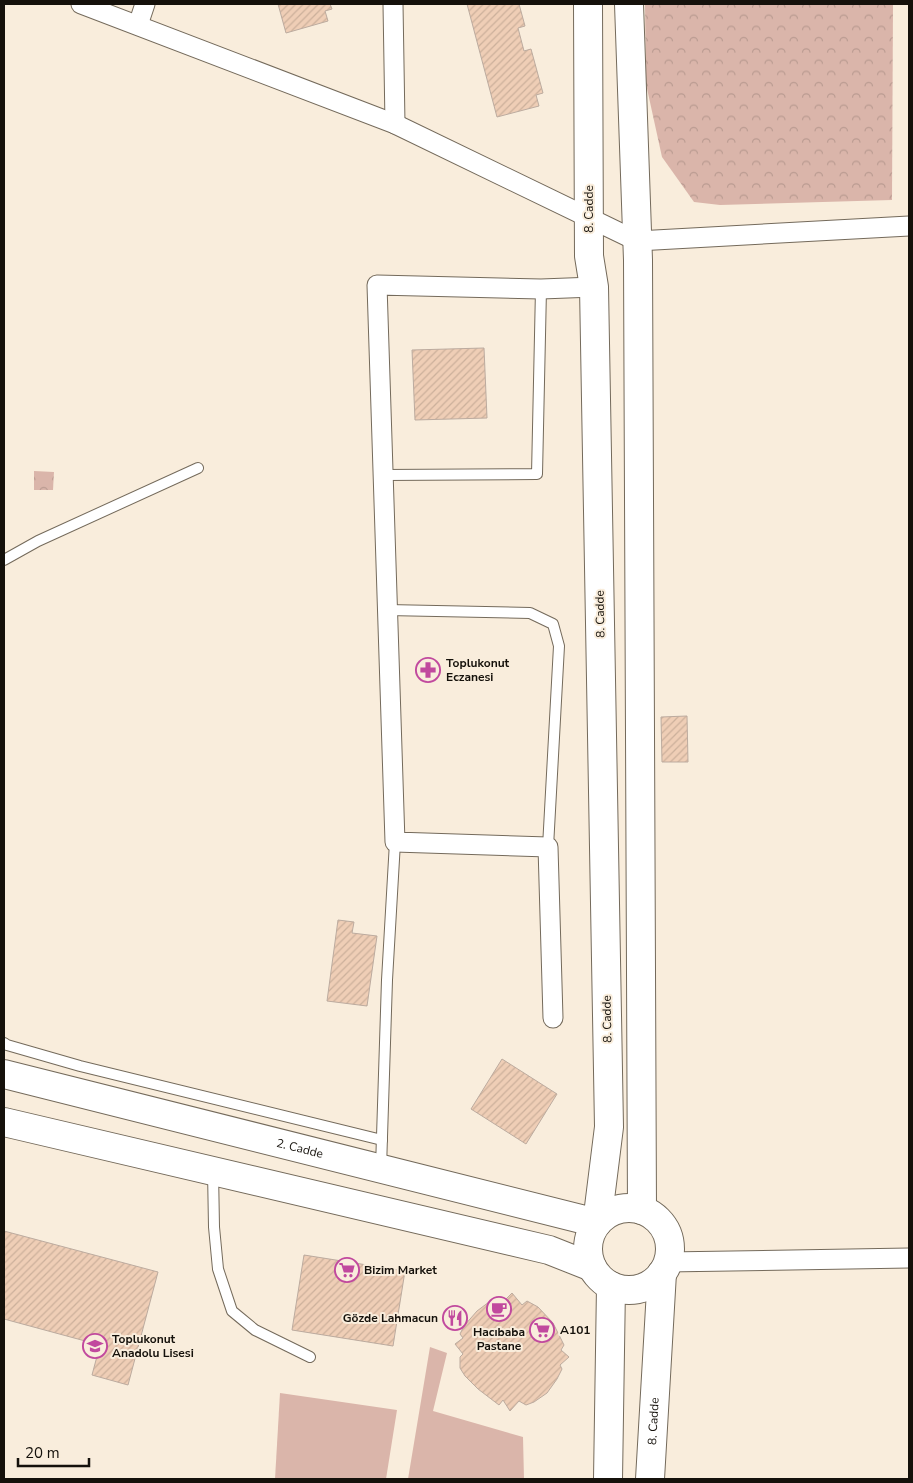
<svg xmlns="http://www.w3.org/2000/svg" width="913" height="1483" font-family="'Nunito Sans',sans-serif">
	<defs>
		<pattern id="forest-crowns" width="20" height="18" patternUnits="userSpaceOnUse" patternTransform="scale(1.25)"><rect width="20" height="18" fill="#dab5aa"/><path d="M2 6a3 3 0 1 1 6 0M12 15a3 3 0 1 1 6 0" fill="none" stroke="#ba9b91"/></pattern>
		<pattern id="building-hatch" width="6" height="6" patternUnits="userSpaceOnUse" patternTransform="scale(1.25)"><rect width="6" height="6" fill="#efceb6"/><path d="M-1 1l2-2M0 6l6-6M5 7l2-2" fill="none" stroke="#ccb09b"/></pattern>
	</defs>
	<rect width="100%" height="100%" fill="#f9eddc"/>
	<g fill="#dab5aa">
		<polygon points="430,1347 447,1353 433,1411 523,1437 524,1479 408,1479"/>
		<polygon points="280,1393 397,1410 386,1479 275,1479"/>
	</g>
	<g fill="url(#forest-crowns)">
		<polygon points="645,4 893,4 892,200 720,205 694,202 662,157 646,84"/>
		<polygon points="34,471 54,472 53,490 34,490"/>
	</g>
	<g fill="url(#building-hatch)" stroke="#bcab9f">
		<polygon points="278,4 330,4 332,9 325,11 328,21 286,33"/>
		<polygon points="467,4 519,4 525,26 518,28 524,51 531,49 543,93 536,95 539,106 497,117"/>
		<polygon points="484,348 487,418 415,420 412,350"/>
		<polygon points="687,716 688,762 662,762 661,717"/>
		<polygon points="338,920 354,922 352,933 377,936 367,1006 327,1001"/>
		<polygon points="502,1059 557,1094 526,1144 471,1109"/>
		<polygon points="4,1231 158,1272 128,1385 92,1375 100,1345 4,1319"/>
		<polygon points="304,1255 405,1271 393,1346 292,1330"/>
		<polygon points="512,1293 522,1305 527,1301 538,1307 553,1323 564,1345 561,1350 569,1357 560,1365 562,1369 557,1379 547,1393 534,1402 526,1405 519,1401 510,1411 503,1400 499,1405 478,1389 465,1376 460,1368 460,1357 463,1354 455,1344 463,1338 460,1334 464,1326 477,1311 489,1302 501,1297 504,1301"/>
	</g>
	<g fill="none" stroke-linecap="round" stroke-linejoin="round">
		<defs>
			<g id="lane">
				<polyline points="384,475 537,474 541,289"/>
				<polyline points="4,560 38,541 198,468"/>
				<polyline points="387,610 530,613 553,624 559,646 548,847"/>
				<polyline points="4,1043 7,1045 80,1066 382,1140"/>
				<polyline points="381,1168 387,980 395,842"/>
				<polyline points="213,1171 214,1227 218,1269 232,1311 255,1330 310,1357"/>
			</g>
			<g id="street">
				<polyline points="81,4 395,124 637,241 909,226"/>
				<polyline points="393,4 395,124"/>
				<polyline points="138,25 145,4"/>
				<path d="M553 1018 548 847 395 842C388 656 384 470 377 285L541 289 594 287"/>
				<polyline points="667,1262 909,1258"/>
			</g>
			<g id="secondary">
				<polyline points="629,4 638,260 642,1210"/>
				<path id="s1" d="M4 1074 597 1223 609 1127 594 287 589 256 588 4"/>
				<polyline points="4,1122 549,1250 592,1267"/>
				<circle cx="629" cy="1249" r="41"/>
				<polyline points="608,1479 611,1286"/>
				<path id="s2" d="M650 1479 662 1273"/>
			</g>
		</defs>
		<use href="#lane" stroke="#746a5b" stroke-width="12"/>
		<use href="#street" stroke="#746a5b" stroke-width="21"/>
		<use href="#secondary" stroke="#746a5b" stroke-width="30"/>
		<use href="#lane" stroke="#fff" stroke-width="10"/>
		<use href="#street" stroke="#fff" stroke-width="19"/>
		<use href="#secondary" stroke="#fff" stroke-width="28"/>
	</g>
	<defs>
		<symbol id="pharmacy-ring" viewBox="-11 -11 22 22"><circle r="9.5" fill="#f9eddc" stroke="#c1499e" stroke-width="1.5"/><path d="M-2-6h4v4h4v4h-4v4h-4v-4h-4v-4h4Z" fill="#c1499e"/></symbol>
		<symbol id="supermarket-ring" viewBox="-11 -11 22 22"><circle r="9.5" fill="#f9eddc" stroke="#c1499e" stroke-width="1.5"/><path d="M-6-5.5h2.5l.6 2H6L4.5 2H-2.5L-4.4-4H-6ZM-1.5 3.2a1.3 1.3 0 1 0 .1 0ZM3 3.2a1.3 1.3 0 1 0 .1 0Z" fill="#c1499e"/></symbol>
		<symbol id="cafe-ring" viewBox="-11 -11 22 22"><circle r="9.5" fill="#f9eddc" stroke="#c1499e" stroke-width="1.5"/><path d="M-5.5-4.5H6V0H3Q3 3.5 0 3.5H-2.5Q-5.5 3.5-5.5 0ZM3-3.2v2h1.7v-2ZM-6 4.5H4V6H-6Z" fill="#c1499e"/></symbol>
		<symbol id="restaurant-ring" viewBox="-11 -11 22 22"><circle r="9.5" fill="#f9eddc" stroke="#c1499e" stroke-width="1.5"/><path d="M-5-6h1v4h1v-4h1v4h1v-4h1v5L-1.5 .5V6h-2V.5L-5-1ZM5-6V6H3V1.5H1.5Q1.5-4 5-6Z" fill="#c1499e"/></symbol>
		<symbol id="school-ring" viewBox="-11 -11 22 22"><circle r="9.5" fill="#f9eddc" stroke="#c1499e" stroke-width="1.5"/><path d="M0-5L7-2L0 1L-7-2ZM-4 1L0 2.5L4 1V4Q0 6-4 4Z" fill="#c1499e"/></symbol>
	</defs>
	<g fill-rule="evenodd">
		<use href="#pharmacy-ring" x="414" y="656" width="28" height="28"/>
		<use href="#supermarket-ring" x="333" y="1256" width="28" height="28"/>
		<use href="#cafe-ring" x="485" y="1295" width="28" height="28"/>
		<use href="#restaurant-ring" x="441" y="1304" width="28" height="28"/>
		<use href="#supermarket-ring" x="528" y="1316" width="28" height="28"/>
		<use href="#school-ring" x="81" y="1332" width="28" height="28"/>
	</g>
	<g text-anchor="middle" stroke-width="4" stroke-linejoin="round" paint-order="stroke">
		<g font-size="12" fill="#15110b" stroke="#f9eddc">
			<text transform="translate(589 209) rotate(-90)" y="4">8. Cadde</text>
			<text transform="translate(600 614) rotate(-91)" y="4">8. Cadde</text>
			<text transform="translate(607 1019) rotate(-91)" y="4">8. Cadde</text>
			<text dy="4" stroke="none"><textPath href="#s1" startOffset="305">2. Cadde</textPath></text>
			<text dy="4" stroke="none"><textPath href="#s2" startOffset="58">8. Cadde</textPath></text>
		</g>
		<g font-size="12" font-weight="bold" fill="#15110b" stroke="#f9eddc" text-anchor="start">
			<text x="446" y="667">Toplukonut<tspan x="446" dy="14">Eczanesi</tspan></text>
			<text x="364" y="1274">Bizim Market</text>
			<text x="438" y="1322" text-anchor="end">Gözde Lahmacun</text>
			<text x="560" y="1334">A101</text>
			<text x="499" y="1336" text-anchor="middle">Hacıbaba<tspan x="499" dy="14">Pastane</tspan></text>
			<text x="112" y="1343">Toplukonut<tspan x="112" dy="14">Anadolu Lisesi</tspan></text>
		</g>
	</g>
	<rect width="913" height="1483" fill="none" stroke="#15110b" stroke-width="10"/>
	<path d="M18 1458v8h71v-8" fill="none" stroke="#15110b" stroke-width="2.5"/>
	<text x="25" y="1458" font-size="15" fill="#15110b" stroke="#f9eddc" stroke-width="4" paint-order="stroke">20 m</text>
</svg>
